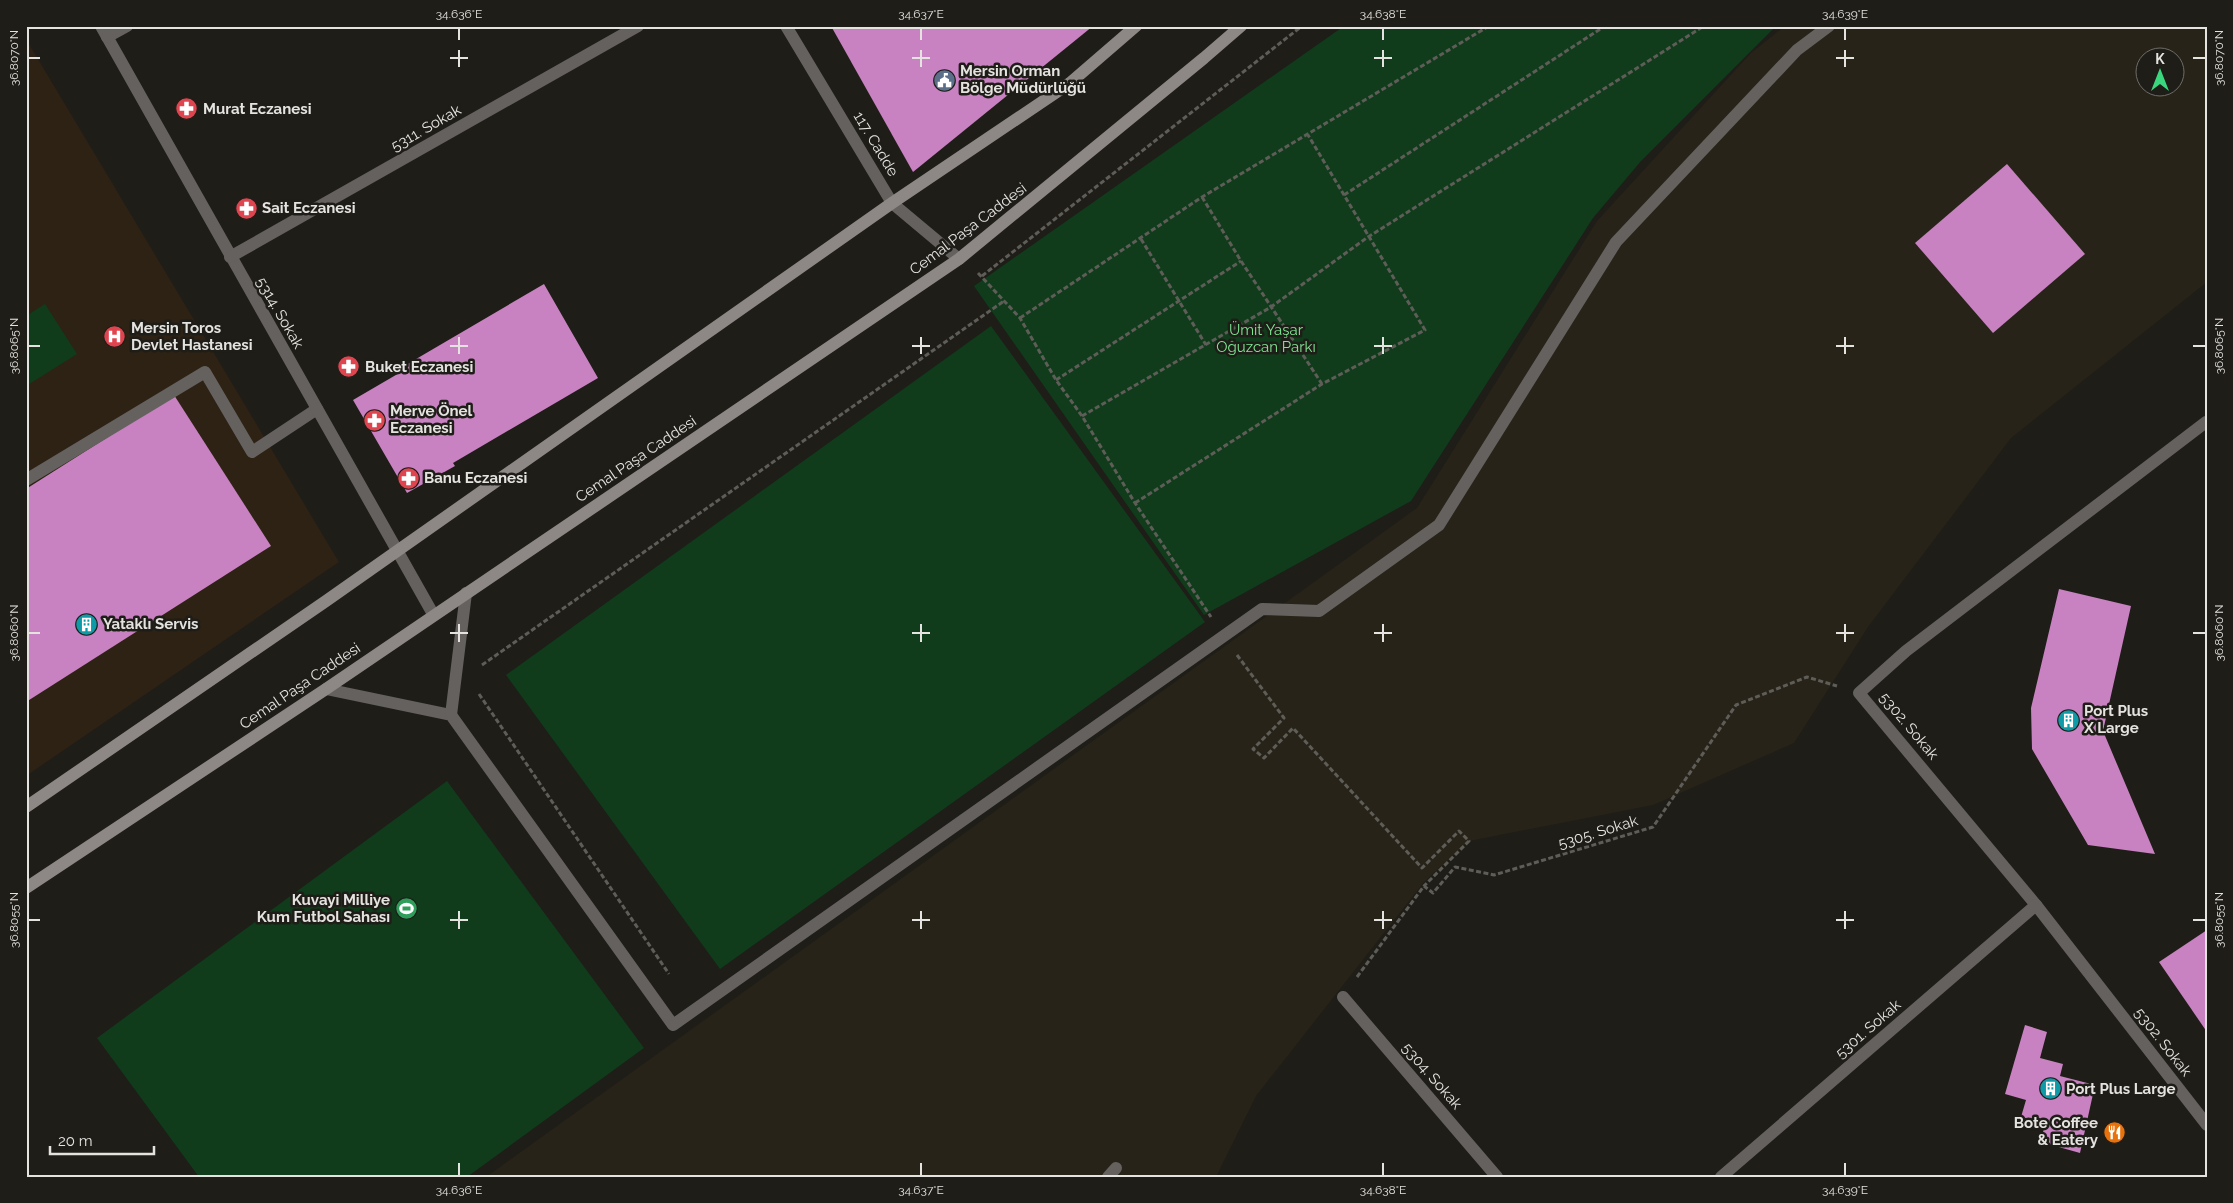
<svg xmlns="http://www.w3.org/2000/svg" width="2233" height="1203" font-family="Raleway,sans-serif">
	<rect width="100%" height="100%" fill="#1f1d18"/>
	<path fill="#272318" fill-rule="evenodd" d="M1785 26H2207V282L2011 438 1868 627 1794 743 1653 805 1469 841 1424 882 1256 1096 1216 1177H486L1417 508 1597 221 1751 53ZM2146 58H2176V88H2146Z"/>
	<polygon fill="#2d2214" points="26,39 339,562 26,776"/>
	<g fill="#103c1b">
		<polygon points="1344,26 1776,26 1641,161 1593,218 1411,501 1204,615 974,286"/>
		<polygon points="45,304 77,354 26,386 26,316"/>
		<polygon points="991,326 1205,622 720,969 506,675"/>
		<polygon points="447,781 644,1048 467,1177 199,1177 97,1038"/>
	</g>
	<g fill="#c881c1">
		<polygon points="831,26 1093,26 913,172"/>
		<polygon points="2007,164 2085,254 1993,333 1915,243"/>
		<polygon points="544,284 598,378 453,463 455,466 407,493 353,400 401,372 399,369"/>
		<polygon points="174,395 271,546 26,702 26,489"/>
		<polygon points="2059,589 2131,606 2103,731 2155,854 2088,845 2032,749 2031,708"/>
		<polygon points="2207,930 2207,1032 2159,962"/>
		<polygon points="2025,1025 2047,1032 2040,1058 2063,1064 2060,1076 2095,1085 2080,1153 2041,1142 2045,1122 2021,1117 2026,1100 2005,1094"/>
	</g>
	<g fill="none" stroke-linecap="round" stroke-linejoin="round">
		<g stroke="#5f5d58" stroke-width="3" stroke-dasharray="5 2.5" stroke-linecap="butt">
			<polyline points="1344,195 1605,26"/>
			<polyline points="1202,197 1241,261 1322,384"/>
			<polyline points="1141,239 1206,345"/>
			<polyline points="978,273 1020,318 1056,380 1082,416 1135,503 1211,617"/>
			<polyline points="982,276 1302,26"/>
			<polyline points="1020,318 1202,197 1489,26"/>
			<polyline points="1056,380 1241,261"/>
			<polyline points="1082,416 1271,307 1368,237 1704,26"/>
			<polyline points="1135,503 1322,384 1425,330 1308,135"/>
			<polyline points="1237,655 1284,718 1253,749 1264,758 1293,728 1422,868 1459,831 1469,841 1424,886"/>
			<polyline points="482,665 1004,301"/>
			<polyline points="479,694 669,974"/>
			<polyline points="1357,977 1424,886 1433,893 1455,867 1494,875 1653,827 1736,705 1807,677 1837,686"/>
		</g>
		<polyline stroke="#64615f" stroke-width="12" points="26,480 205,372 252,452 317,409"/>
		<g stroke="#64615f" stroke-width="12">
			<polyline points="101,26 433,614"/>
			<polyline points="107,37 127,26"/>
			<polyline points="230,257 638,26"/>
			<polyline points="2206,422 1906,651 1859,693 2036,905 2207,1125"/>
			<polyline points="326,689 451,715 673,1025 1262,609 1319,611 1439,525 1616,242 1797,50 1829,26"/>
			<polyline points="451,715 466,593"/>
			<polyline points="1343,997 1497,1177"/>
			<polyline points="1108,1177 1116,1168"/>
			<polyline points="1721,1177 2036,905"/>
		</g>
		<polyline stroke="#64615f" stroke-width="12" points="786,26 892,203 959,259"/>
		<g stroke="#8d8885" stroke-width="12">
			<polyline points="26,807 326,601 892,203 1070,83 1136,26"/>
			<polyline points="26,888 326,689 959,259 1204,58 1241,26"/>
		</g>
	</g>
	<path fill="none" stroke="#e5e3e0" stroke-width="2" d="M459 28V40M921 28V40M1383 28V40M1845 28V40M459 50V67M921 50V67M1383 50V67M1845 50V67M28 58H40M450 58H468M912 58H930M1374 58H1392M1836 58H1854M2193 58H2206M459 337V354M921 337V354M1383 337V354M1845 337V354M28 346H40M450 346H468M912 346H930M1374 346H1392M1836 346H1854M2193 346H2206M459 624V642M921 624V642M1383 624V642M1845 624V642M28 633H40M450 633H468M912 633H930M1374 633H1392M1836 633H1854M2193 633H2206M459 911V929M921 911V929M1383 911V929M1845 911V929M28 920H40M450 920H468M912 920H930M1374 920H1392M1836 920H1854M2193 920H2206M459 1163V1176M921 1163V1176M1383 1163V1176M1845 1163V1176"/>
	<defs>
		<symbol id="civic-disc" viewBox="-11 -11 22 22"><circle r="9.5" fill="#5c6f8a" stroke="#1f1d18"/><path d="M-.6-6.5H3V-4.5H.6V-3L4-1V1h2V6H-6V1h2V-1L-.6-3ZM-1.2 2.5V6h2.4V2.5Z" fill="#fff"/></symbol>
		<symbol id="pharmacy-disc" viewBox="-11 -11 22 22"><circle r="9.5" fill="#e0444e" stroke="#1f1d18"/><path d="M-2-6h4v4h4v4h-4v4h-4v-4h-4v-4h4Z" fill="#fff"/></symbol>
		<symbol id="hospital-disc" viewBox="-11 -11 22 22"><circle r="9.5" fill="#e0444e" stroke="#1f1d18"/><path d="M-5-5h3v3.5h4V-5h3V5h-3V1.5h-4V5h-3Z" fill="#fff"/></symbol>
		<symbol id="building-disc" viewBox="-11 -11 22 22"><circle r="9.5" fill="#0f9aa8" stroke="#1f1d18"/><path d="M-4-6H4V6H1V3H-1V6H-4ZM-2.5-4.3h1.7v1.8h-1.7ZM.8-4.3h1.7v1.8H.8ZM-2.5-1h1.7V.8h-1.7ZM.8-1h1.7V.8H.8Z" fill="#fff"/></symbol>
		<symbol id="stadium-disc" viewBox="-11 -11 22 22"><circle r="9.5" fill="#2e9e5b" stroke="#1f1d18"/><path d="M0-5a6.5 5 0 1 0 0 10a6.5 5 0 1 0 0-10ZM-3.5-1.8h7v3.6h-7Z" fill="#fff"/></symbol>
		<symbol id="restaurant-disc" viewBox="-11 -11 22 22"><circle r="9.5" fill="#e8710a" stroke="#1f1d18"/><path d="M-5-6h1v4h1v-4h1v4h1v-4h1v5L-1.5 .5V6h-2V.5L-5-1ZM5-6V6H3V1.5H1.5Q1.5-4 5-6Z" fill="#fff"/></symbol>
	</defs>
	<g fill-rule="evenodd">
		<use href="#civic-disc" x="932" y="68" width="25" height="25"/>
		<use href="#pharmacy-disc" x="174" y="96" width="25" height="25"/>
		<use href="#pharmacy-disc" x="234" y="196" width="25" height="25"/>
		<use href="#hospital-disc" x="102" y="324" width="25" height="25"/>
		<use href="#pharmacy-disc" x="336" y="354" width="25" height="25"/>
		<use href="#pharmacy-disc" x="362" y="408" width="25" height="25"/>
		<use href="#pharmacy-disc" x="396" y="466" width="25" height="25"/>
		<use href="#building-disc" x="74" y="612" width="25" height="25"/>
		<use href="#building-disc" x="2056" y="708" width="25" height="25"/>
		<use href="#stadium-disc" x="394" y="896" width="25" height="25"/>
		<use href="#building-disc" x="2038" y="1076" width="25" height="25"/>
		<use href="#restaurant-disc" x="2102" y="1120" width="25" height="25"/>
	</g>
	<g text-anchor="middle" stroke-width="5" stroke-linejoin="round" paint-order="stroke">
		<g font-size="15" font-weight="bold" fill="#e5e3e0" stroke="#1f1d18" text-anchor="start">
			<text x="960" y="76">Mersin Orman<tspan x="960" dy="17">Bölge Müdürlüğü</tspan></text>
			<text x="203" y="114">Murat Eczanesi</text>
			<text x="262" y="213">Sait Eczanesi</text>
			<text x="131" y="333">Mersin Toros<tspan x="131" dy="17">Devlet Hastanesi</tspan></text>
			<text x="365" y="372">Buket Eczanesi</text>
			<text x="390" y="416">Merve Önel<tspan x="390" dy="17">Eczanesi</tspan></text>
			<text x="424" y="483">Banu Eczanesi</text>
			<text x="103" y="629">Yataklı Servis</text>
			<text x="2084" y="716">Port Plus<tspan x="2084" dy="17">X Large</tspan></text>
			<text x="390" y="905" text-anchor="end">Kuvayi Milliye<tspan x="390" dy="17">Kum Futbol Sahası</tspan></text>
			<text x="2066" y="1094">Port Plus Large</text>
			<text x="2098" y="1128" text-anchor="end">Bote Coffee<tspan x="2098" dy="17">&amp; Eatery</tspan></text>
		</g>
		<g font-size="15" fill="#e5e3e0" stroke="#1f1d18">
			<text transform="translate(426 128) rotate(-30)" y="5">5311. Sokak</text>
			<text transform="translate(876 144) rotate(59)" y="5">117. Cadde</text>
			<text transform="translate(968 229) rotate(-37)" y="5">Cemal Paşa Caddesi</text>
			<text transform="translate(280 313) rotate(60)" y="5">5314. Sokak</text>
			<text transform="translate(636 459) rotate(-34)" y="5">Cemal Paşa Caddesi</text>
			<text transform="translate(300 686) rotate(-34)" y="5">Cemal Paşa Caddesi</text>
			<text transform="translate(1909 726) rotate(50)" y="5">5302. Sokak</text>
			<text transform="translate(1598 832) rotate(-17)" y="5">5305. Sokak</text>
			<text transform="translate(1868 1029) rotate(-41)" y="5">5301. Sokak</text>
			<text transform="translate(2163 1042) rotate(52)" y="5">5302. Sokak</text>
			<text transform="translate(1432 1076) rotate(49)" y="5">5304. Sokak</text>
		</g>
		<g font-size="15" fill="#7ee693" stroke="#1f1d18">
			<text x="1266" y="335">Ümit Yaşar<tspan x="1266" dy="17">Oğuzcan Parkı</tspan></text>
		</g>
	</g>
	<rect width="2233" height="1203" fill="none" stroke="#1f1d18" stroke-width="55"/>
	<g transform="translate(2160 72)"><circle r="24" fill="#1f1d18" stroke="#6e6c68"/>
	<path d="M0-4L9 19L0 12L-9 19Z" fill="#3ad77f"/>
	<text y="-8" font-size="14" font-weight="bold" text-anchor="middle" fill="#e5e3e0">K</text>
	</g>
	<path d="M50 1146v8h104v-8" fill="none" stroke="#e5e3e0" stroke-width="2.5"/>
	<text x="58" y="1146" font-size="15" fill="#e5e3e0" stroke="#1f1d18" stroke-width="4" paint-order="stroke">20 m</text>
	<rect x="28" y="28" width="2178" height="1148" fill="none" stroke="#e5e3e0" stroke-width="2"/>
	<g font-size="12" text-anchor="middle" fill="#e5e3e0">
		<text x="459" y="18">34.636°E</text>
		<text x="921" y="18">34.637°E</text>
		<text x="1383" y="18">34.638°E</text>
		<text x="1845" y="18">34.639°E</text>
		<text transform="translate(14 58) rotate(-90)" y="4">36.8070°N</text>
		<text transform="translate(2219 58) rotate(-90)" y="4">36.8070°N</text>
		<text transform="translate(14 346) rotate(-90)" y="4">36.8065°N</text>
		<text transform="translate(2219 346) rotate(-90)" y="4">36.8065°N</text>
		<text transform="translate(14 633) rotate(-90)" y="4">36.8060°N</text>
		<text transform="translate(2219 633) rotate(-90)" y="4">36.8060°N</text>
		<text transform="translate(14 920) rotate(-90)" y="4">36.8055°N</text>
		<text transform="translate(2219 920) rotate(-90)" y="4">36.8055°N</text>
		<text x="459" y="1194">34.636°E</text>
		<text x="921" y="1194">34.637°E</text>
		<text x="1383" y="1194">34.638°E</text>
		<text x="1845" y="1194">34.639°E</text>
	</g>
</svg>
